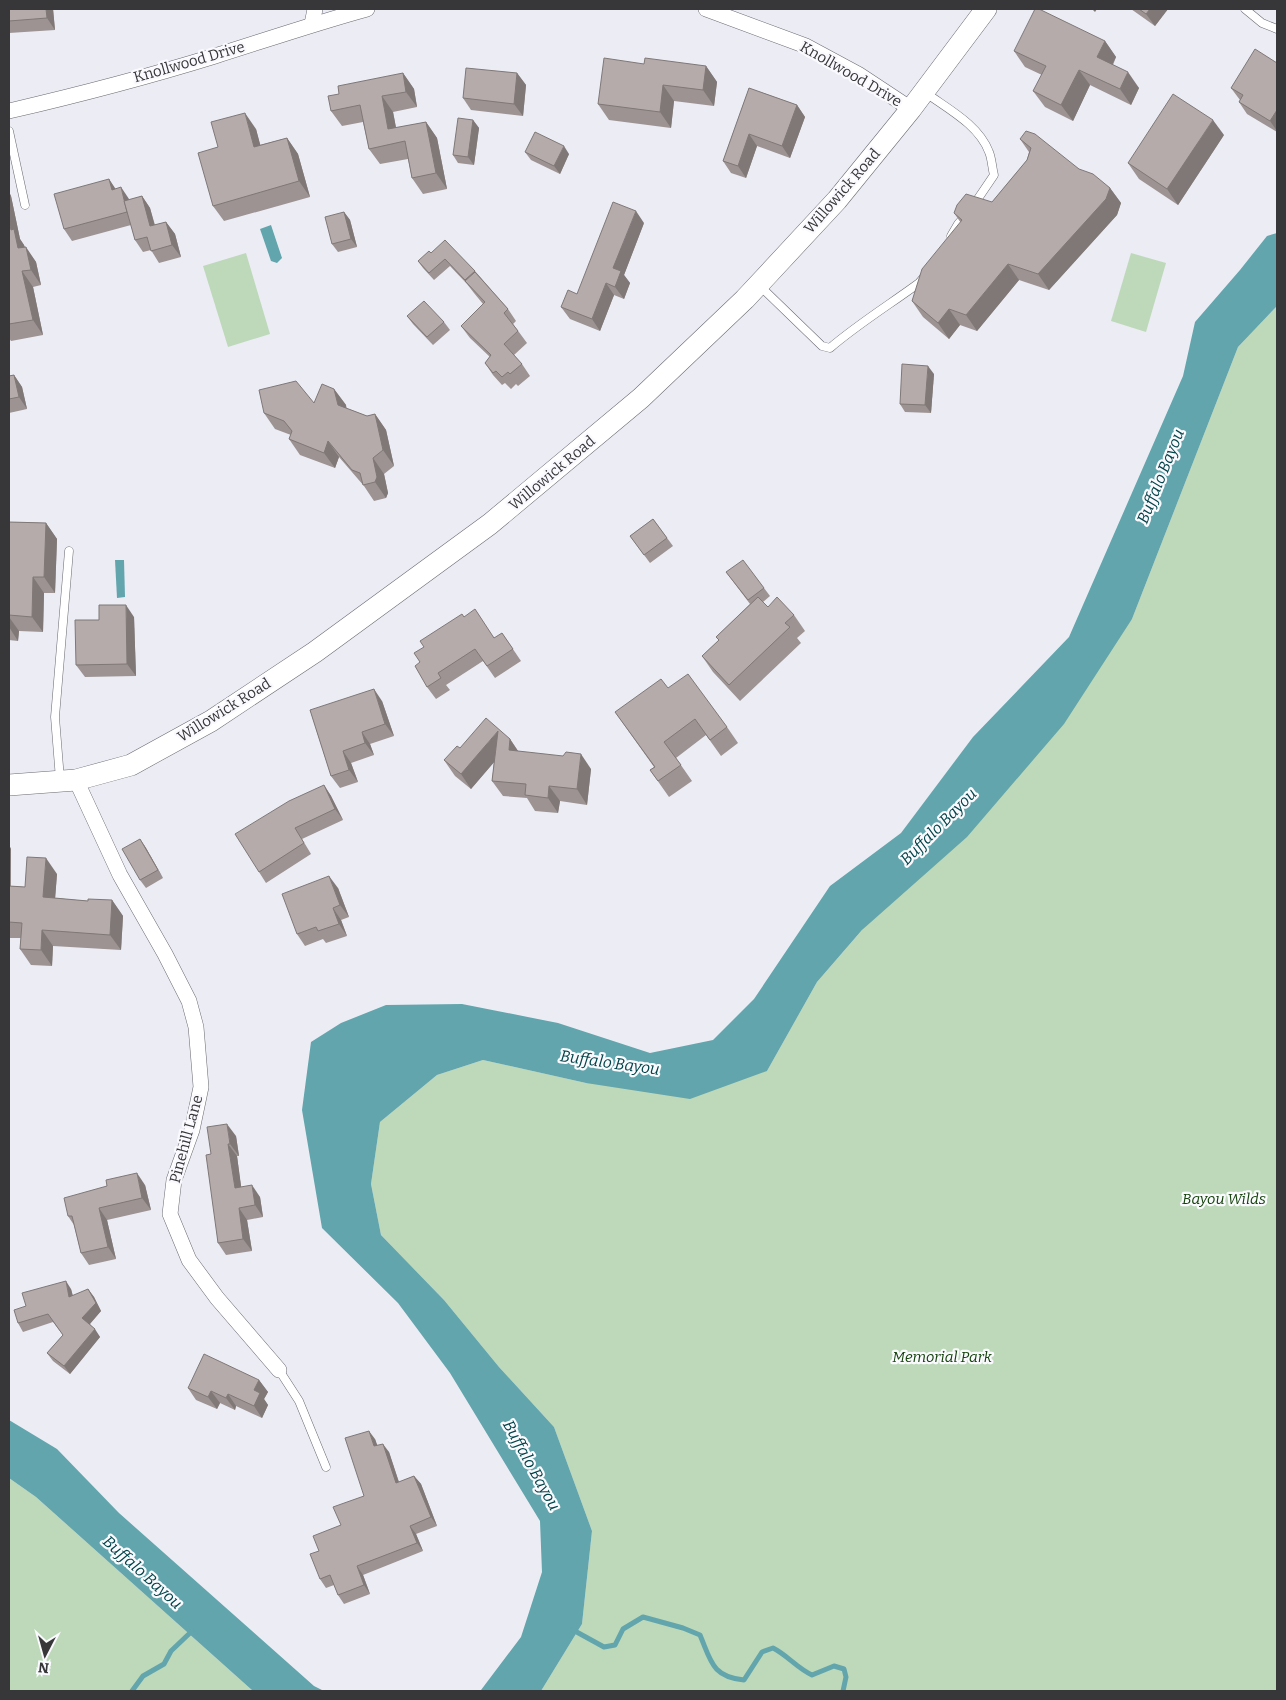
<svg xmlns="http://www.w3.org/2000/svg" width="1286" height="1700" font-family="Bitter,serif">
	<rect width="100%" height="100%" fill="#ececf5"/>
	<g fill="#bdd9b9">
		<polygon points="246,253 270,334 228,347 203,266"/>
		<polygon points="1131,253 1166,263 1146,332 1111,321"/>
		<polygon points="1277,306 1277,1691 541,1691 582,1624 592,1531 554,1427 499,1367 444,1300 381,1235 371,1184 380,1122 437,1075 483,1060 586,1083 767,1071 817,982 1132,619 1238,347"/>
		<polygon points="9,1478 36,1497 253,1691 9,1691"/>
	</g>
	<g fill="#62a5ac">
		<polygon points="271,225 282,258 277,263 271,261 260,229"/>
		<polygon points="1277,233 1277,306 1238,347 1132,619 1064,724 967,837 862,930 817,982 767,1071 690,1099 586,1083 483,1060 437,1075 380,1122 371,1184 381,1235 444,1300 499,1367 554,1427 592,1531 582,1624 541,1691 478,1691 481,1690 521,1637 542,1572 540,1521 450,1373 398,1303 322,1228 302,1110 311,1042 341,1023 386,1005 462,1004 558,1023 650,1053 713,1040 754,999 830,886 901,833 973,737 1069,637 1183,376 1195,322 1240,270 1267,236"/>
		<polygon points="124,560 125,597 117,598 115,560"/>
		<polygon points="9,1420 57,1449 119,1513 314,1686 324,1691 253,1691 36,1497 9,1478"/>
	</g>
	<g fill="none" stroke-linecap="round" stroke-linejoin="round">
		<g stroke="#62a5ac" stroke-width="5">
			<path d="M573 1630 604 1647 615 1645 623 1629 643 1617 683 1628 700 1635C711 1661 712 1677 744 1680L762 1652 773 1648C787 1655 797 1668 812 1675L834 1666 844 1669 846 1677 843 1691"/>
			<polyline points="132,1691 143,1676 164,1664 171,1651 192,1631"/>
		</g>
		<defs>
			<g id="lane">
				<polyline points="1245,9 1262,23 1277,29"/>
				<path d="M926 93C948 109 979 125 989 152 992 159 992 168 994 175L973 206"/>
				<polyline points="9,131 25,205"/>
				<polyline points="951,236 958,224 966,215"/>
				<path d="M760 286 822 346 830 348C858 324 889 305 919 283L924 277"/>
				<polyline points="60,779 55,717 69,551"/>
				<polyline points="279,1370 299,1401 326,1467"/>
			</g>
			<g id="street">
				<polyline points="706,9 806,46 858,74 911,109"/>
				<polyline points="312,24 315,9"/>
				<path d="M9 111C78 95 147 77 215 56 266 40 316 23 367 9"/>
				<polyline points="76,780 120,875 165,954 189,1001 196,1027 201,1087 192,1130 174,1180 170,1214 189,1260 217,1298 279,1370"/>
			</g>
			<polyline id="secondary" points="9,785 76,780 131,765 211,721 315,652 490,524 641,398 745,299 837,200 911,109 986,9"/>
		</defs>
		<use href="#lane" stroke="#6a6a72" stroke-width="9"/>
		<use href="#street" stroke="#6a6a72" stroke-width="16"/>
		<use href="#secondary" stroke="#6a6a72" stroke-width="22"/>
		<use href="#lane" stroke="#fff" stroke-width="8"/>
		<use href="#street" stroke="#fff" stroke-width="15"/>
		<use href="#secondary" stroke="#fff" stroke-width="21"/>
	</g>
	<g fill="#9c9392">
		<polygon points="9,9 53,9 55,30 9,33"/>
		<polygon points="1131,9 1168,9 1155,26"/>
		<polygon points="1105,41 1116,57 1113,65 1139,88 1131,105 1090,85 1073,121 1045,107 1033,91 1042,75 1025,67 1014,51"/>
		<polygon points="1277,63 1277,132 1247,114 1239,102 1240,100 1231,88"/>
		<polygon points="644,64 706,66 717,82 714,106 674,101 671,128 609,120 598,104"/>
		<polygon points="403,73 414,89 417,107 393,112 396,128 426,122 437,138 447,189 423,194 412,178 408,159 380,164 369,149 363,122 342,126 331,111 339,94"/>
		<polygon points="517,73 526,85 523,116 471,110 463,98"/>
		<polygon points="749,88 797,105 805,117 790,158 757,146 746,178 731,173 723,161"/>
		<polygon points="473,120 479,128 474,165 458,163 453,155"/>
		<polygon points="256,129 260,145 287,138 298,154 310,197 224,221 213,206 218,147"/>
		<polygon points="1224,135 1178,205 1139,179 1128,163"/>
		<polygon points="1020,139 1079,169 1110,188 1121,203 1117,215 1049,290 1019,280 977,331 960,325 949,339 923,317 912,301 961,223 954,213 992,202 1027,160 1029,152"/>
		<polygon points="525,152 569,154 560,174 531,160"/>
		<polygon points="109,179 115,189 129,200 142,196 150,208 155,225 166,222 175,234 181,257 159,263 151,250 143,252 135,240 131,225 72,241 64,229"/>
		<polygon points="9,192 11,196 20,239 24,245 25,247 36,262 41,285 33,287 43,335 11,341 9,338"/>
		<polygon points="344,212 350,220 357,247 338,252 332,244"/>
		<polygon points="644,223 624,275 630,283 624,299 614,295 600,331 570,319 561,307 577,294"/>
		<polygon points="431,253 475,271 508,309 516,321 513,324 527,343 514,355 522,364 530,376 518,386 516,384 511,389 505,383 502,385 493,375 485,363 490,357 470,338 461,326 483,304 474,293 467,284 450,266 434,280 423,268 418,261"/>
		<polygon points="407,316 444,322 450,330 433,345 413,324"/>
		<polygon points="934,374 931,413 905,412 900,404"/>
		<polygon points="14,375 22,387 27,409 9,413 9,376"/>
		<polygon points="334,389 346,405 346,408 367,416 375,414 386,430 394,466 384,474 388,493 386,498 374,501 364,486 339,457 335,468 300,455 289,439 291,435 275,429 264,413 314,403"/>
		<polygon points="653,519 673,546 650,563 630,536"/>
		<polygon points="9,522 46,523 57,539 55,593 44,593 43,632 19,631 18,641 9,640"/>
		<polygon points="726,572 764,588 770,596 763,602 768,607 794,615 805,631 797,638 801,643 740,701 713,672 702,656 719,640 716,637 750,604"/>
		<polygon points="134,617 136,676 85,677 76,665 99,620"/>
		<polygon points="464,617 495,638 502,633 521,661 495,678 483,661 446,685 450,690 436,699 427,687 420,662 424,647"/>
		<polygon points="668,688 727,727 738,743 721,756 706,735 676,758 692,781 669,797 650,770 654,767 615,712"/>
		<polygon points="382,701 394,736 370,744 374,755 351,763 358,782 340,788 331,776 310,710"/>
		<polygon points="510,739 518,751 591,769 587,805 560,801 558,813 535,811 527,798 503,796 492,781 494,762 471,789 455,776 444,760 460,748"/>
		<polygon points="324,785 331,796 343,820 302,839 311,854 266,883 259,872"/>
		<polygon points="140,839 146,848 163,878 146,888 140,880"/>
		<polygon points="9,845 11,849 11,886 25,887 57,874 55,898 88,901 112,900 123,916 121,950 53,946 52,966 31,965 20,949 21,938 9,938"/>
		<polygon points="338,888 349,917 341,920 347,936 326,943 323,939 305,946 297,934"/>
		<polygon points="236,1136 239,1156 237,1156 241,1187 260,1197 263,1217 247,1220 252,1251 226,1255 218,1243 211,1154"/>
		<polygon points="145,1185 151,1210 107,1220 116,1259 89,1265 81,1253 74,1225 68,1216"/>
		<polygon points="71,1289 73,1296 88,1289 94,1297 101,1311 90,1324 100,1337 70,1374 53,1361 47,1353 63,1335 53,1322 23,1332 18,1323"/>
		<polygon points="259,1380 268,1392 264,1399 268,1405 262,1418 236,1406 235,1410 220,1403 217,1409 196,1400 188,1388"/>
		<polygon points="375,1439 377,1446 389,1452 399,1482 414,1476 421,1484 437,1526 416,1534 423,1551 363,1575 370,1594 344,1604 338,1595 334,1585 326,1588 320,1579 319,1551 341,1525 364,1496"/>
	</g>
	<g fill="#7f7877">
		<polygon points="46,9 53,9 55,30 47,18"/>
		<polygon points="1092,9 1097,9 1095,12"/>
		<polygon points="1150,9 1168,9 1155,26 1146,14"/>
		<polygon points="1105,41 1116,57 1108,73 1097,57"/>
		<polygon points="706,66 717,82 714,106 703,90"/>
		<polygon points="1079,70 1090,85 1073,121 1061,105"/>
		<polygon points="1128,72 1139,88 1131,105 1120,89"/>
		<polygon points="403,73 414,89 417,107 406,92"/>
		<polygon points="517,73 526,85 523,116 514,104"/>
		<polygon points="663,85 674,101 671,128 660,112"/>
		<polygon points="382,96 393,112 399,143 388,129"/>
		<polygon points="797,105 805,117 790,158 782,146"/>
		<polygon points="1277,110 1277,131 1270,121"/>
		<polygon points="245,113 256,129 265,162 254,147"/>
		<polygon points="473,120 479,128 474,165 468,157"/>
		<polygon points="1213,120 1224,135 1178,205 1167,189"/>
		<polygon points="426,122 437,138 447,189 436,173"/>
		<polygon points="749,134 757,146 746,178 738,166"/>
		<polygon points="287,138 298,154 310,197 299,181"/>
		<polygon points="564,146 569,154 560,174 554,166"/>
		<polygon points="109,179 117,191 112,190"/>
		<polygon points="121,187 129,199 127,212"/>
		<polygon points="1110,188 1121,203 1117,215 1049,290 1038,274"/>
		<polygon points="9,192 11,196 20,239 24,245 28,263 18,248 11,230 9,221"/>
		<polygon points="142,196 150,208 158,238 150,226"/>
		<polygon points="636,211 644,223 624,275 630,283 624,299 615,287 613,268"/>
		<polygon points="344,212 350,220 357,247 351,239"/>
		<polygon points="166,222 175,234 181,257 172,245"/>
		<polygon points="26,247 36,262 41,285 31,270"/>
		<polygon points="1008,264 1019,280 977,331 966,315"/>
		<polygon points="22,271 33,287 43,335 33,320"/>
		<polygon points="606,283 614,295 600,331 592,319"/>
		<polygon points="949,309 960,325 949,339 938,323"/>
		<polygon points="928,366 934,374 931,413 925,405"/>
		<polygon points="14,375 22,387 27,409 19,397"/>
		<polygon points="334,389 346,405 349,421 338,405"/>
		<polygon points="375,414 386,430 394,466 383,450"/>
		<polygon points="328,441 339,457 335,468 324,453"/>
		<polygon points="373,458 384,474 388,493 386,498 375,482"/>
		<polygon points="46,523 57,539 55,593 44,577"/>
		<polygon points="33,577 44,593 43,632 32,617"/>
		<polygon points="126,605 134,617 136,676 127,664"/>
		<polygon points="9,617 19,631 18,641 9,627"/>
		<polygon points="374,689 382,701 394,736 385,724"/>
		<polygon points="498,731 508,746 471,789 461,774"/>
		<polygon points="362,732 370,744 374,755 365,743"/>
		<polygon points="510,739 520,754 509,750"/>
		<polygon points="343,751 351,763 358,782 349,770"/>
		<polygon points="581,754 591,769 587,805 577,789"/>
		<polygon points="324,785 331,796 343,820 335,809"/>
		<polygon points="549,786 560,801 558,813 548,798"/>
		<polygon points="140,839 146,848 163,878 158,870"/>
		<polygon points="9,845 11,849 10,902 9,900"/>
		<polygon points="46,858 57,874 54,913 43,897"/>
		<polygon points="329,876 338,888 349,917 340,905"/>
		<polygon points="112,900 123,916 121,950 110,935"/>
		<polygon points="333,908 341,920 347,936 339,924"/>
		<polygon points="42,930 53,946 52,966 41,950"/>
		<polygon points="227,1124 236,1136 239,1156 230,1144"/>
		<polygon points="228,1144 237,1156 243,1200 235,1188"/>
		<polygon points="137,1173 145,1185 151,1210 142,1198"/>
		<polygon points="252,1185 260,1197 263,1217 255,1205"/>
		<polygon points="99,1208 107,1220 116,1259 108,1247"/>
		<polygon points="239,1208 247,1220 252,1251 243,1239"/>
		<polygon points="66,1281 71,1289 75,1305 69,1297"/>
		<polygon points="88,1289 94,1297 101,1311 88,1326 82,1318"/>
		<polygon points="95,1329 100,1337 70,1374 64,1366"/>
		<polygon points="259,1380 268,1392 264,1399 268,1405 262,1418 254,1406 254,1390"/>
		<polygon points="211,1391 220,1403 217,1409 208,1397"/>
		<polygon points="228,1394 236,1406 235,1410 226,1398"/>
		<polygon points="369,1431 375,1439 381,1455 374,1446"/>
		<polygon points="383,1444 389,1452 402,1492 396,1483"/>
		<polygon points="414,1476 421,1484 437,1526 431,1517"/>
		<polygon points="410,1526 416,1534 423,1551 417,1543"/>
		<polygon points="357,1566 363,1575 370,1594 364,1585"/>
	</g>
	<g fill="#b5abaa" stroke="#7f7877">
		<polygon points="9,9 46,9 47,18 9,21"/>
		<polygon points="1035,9 1039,9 1105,41 1097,57 1128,72 1120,89 1079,70 1061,105 1033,91 1046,66 1014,51"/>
		<polygon points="1139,9 1150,9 1146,14"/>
		<polygon points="1255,49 1277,63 1277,110 1270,121 1239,102 1243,95 1231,88"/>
		<polygon points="604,58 644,64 645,58 706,66 703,90 663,85 660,112 598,104"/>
		<polygon points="466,68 517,73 514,104 463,98"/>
		<polygon points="403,73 406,92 382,96 388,129 426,122 436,173 412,178 405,141 369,149 360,105 331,111 328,96 339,94 338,86"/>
		<polygon points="749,88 797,105 782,146 749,134 738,166 723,161"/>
		<polygon points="1173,94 1213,120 1167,189 1128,163"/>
		<polygon points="245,113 254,147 287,138 299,181 213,206 198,153 218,147 211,122"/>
		<polygon points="458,118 473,120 468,157 453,155"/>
		<polygon points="1026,131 1035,134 1079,169 1093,174 1110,188 1106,199 1038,274 1008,264 966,315 949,309 938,323 912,301 922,269 962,220 954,213 957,205 966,194 992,202 1027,160 1031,148 1020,139"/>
		<polygon points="535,132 564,146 554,166 525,152"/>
		<polygon points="109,179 112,190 121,187 127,212 64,229 54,194"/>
		<polygon points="142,196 150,226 166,222 172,245 151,251 147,237 135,240 124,201"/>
		<polygon points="613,202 636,211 613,268 621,271 615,287 606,283 592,319 561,307 568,290 577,294"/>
		<polygon points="344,212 351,239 332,244 325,217"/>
		<polygon points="9,221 11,230 14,229 18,248 26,247 31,270 22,271 33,320 9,324"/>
		<polygon points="445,240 475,271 465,280 445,259 429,273 418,261 429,251 431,253"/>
		<polygon points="475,272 508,309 504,313 518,331 504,344 522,364 510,374 508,372 502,377 496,371 493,373 485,363 491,355 461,326 485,302 465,281"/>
		<polygon points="424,301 444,322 427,337 407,316"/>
		<polygon points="902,364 928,366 925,405 900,404"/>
		<polygon points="14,375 19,397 9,399 9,376"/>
		<polygon points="296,381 314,403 322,384 334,389 338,405 367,416 375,414 383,450 373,458 377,477 375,482 363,485 360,473 352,470 328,441 324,453 289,439 292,431 284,421 264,413 259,390"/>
		<polygon points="653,519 667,538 644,555 630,536"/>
		<polygon points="9,522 46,523 44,577 33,577 32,617 9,615"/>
		<polygon points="743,560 764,588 748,600 726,572"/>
		<polygon points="758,597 768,607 777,597 794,615 785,623 790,627 729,685 702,656 719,640 716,637"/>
		<polygon points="99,605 126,605 127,664 76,665 75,620 99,620"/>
		<polygon points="475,609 494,638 502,633 513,649 487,666 475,649 438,673 441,678 427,687 415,666 420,662 414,653 424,647 420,641 462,614 464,617"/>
		<polygon points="688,674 727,727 710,740 695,719 664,742 681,765 658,781 650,770 655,767 615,712 661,679 668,688"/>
		<polygon points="374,689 385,724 362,732 365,743 343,751 349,770 331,776 310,710"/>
		<polygon points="486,718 510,739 509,750 563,756 566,752 581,754 577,789 549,786 548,798 525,795 526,784 492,781 498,731 461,774 444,760 457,746 460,748"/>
		<polygon points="324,785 335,809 295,828 304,843 259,872 235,834 289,801"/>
		<polygon points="140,839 158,870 140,880 122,849"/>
		<polygon points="27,857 46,858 43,897 88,901 88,899 112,900 110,935 42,930 41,950 20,949 22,923 9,922 9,886 25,887"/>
		<polygon points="329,876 340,905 333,908 339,924 318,931 316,927 297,934 282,894"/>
		<polygon points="227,1124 230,1144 228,1144 235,1188 252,1185 255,1205 239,1208 243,1239 218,1243 206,1155 211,1154 207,1127"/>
		<polygon points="137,1173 142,1198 99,1208 108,1247 81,1253 72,1216 68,1216 64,1198 107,1186 106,1180"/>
		<polygon points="66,1281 69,1297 88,1289 96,1303 82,1318 95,1329 64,1366 47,1353 63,1335 48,1314 18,1323 14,1310 26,1306 22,1293"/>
		<polygon points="204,1354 259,1380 254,1390 260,1393 254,1406 228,1394 226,1398 211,1391 208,1397 188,1388"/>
		<polygon points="369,1431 374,1446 383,1444 396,1483 414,1476 431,1517 410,1526 417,1543 357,1566 364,1585 338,1595 330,1575 320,1579 310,1554 319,1551 313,1536 341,1525 333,1507 364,1496 345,1438"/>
	</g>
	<g text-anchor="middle" stroke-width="4.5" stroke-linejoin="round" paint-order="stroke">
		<g font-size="15" fill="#37373a" stroke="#fafafe">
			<text transform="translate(189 62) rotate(-16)" y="5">Knollwood Drive</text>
			<text transform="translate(851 74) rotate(30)" y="5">Knollwood Drive</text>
			<text transform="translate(842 191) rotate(-49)" y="5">Willowick Road</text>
			<text transform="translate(552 473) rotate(-40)" y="5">Willowick Road</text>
			<text transform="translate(224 710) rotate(-32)" y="5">Willowick Road</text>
			<text transform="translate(186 1139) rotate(-75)" y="5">Pinehill Lane</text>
		</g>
		<g font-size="15" font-style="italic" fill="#13430b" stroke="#fafafe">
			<text x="1224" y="1204">Bayou Wilds</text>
			<text x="942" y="1362">Memorial Park</text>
		</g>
		<g font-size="16" font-style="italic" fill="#004348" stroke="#fafafe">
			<text transform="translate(1160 476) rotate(-68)" y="6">Buffalo Bayou</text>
			<text transform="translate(938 826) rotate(-45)" y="6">Buffalo Bayou</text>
			<text transform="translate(610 1062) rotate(8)" y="6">Buffalo Bayou</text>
			<text transform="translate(532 1465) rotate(61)" y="6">Buffalo Bayou</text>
			<text transform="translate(143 1572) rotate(42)" y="6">Buffalo Bayou</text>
		</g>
	</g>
	<rect width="1286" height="1700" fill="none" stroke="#37373a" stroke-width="20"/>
	<g transform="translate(45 1655) rotate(186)" stroke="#fafafe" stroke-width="4" paint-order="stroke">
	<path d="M0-4L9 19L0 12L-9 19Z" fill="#37373a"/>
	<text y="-8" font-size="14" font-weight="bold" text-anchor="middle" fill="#37373a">N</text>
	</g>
</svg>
